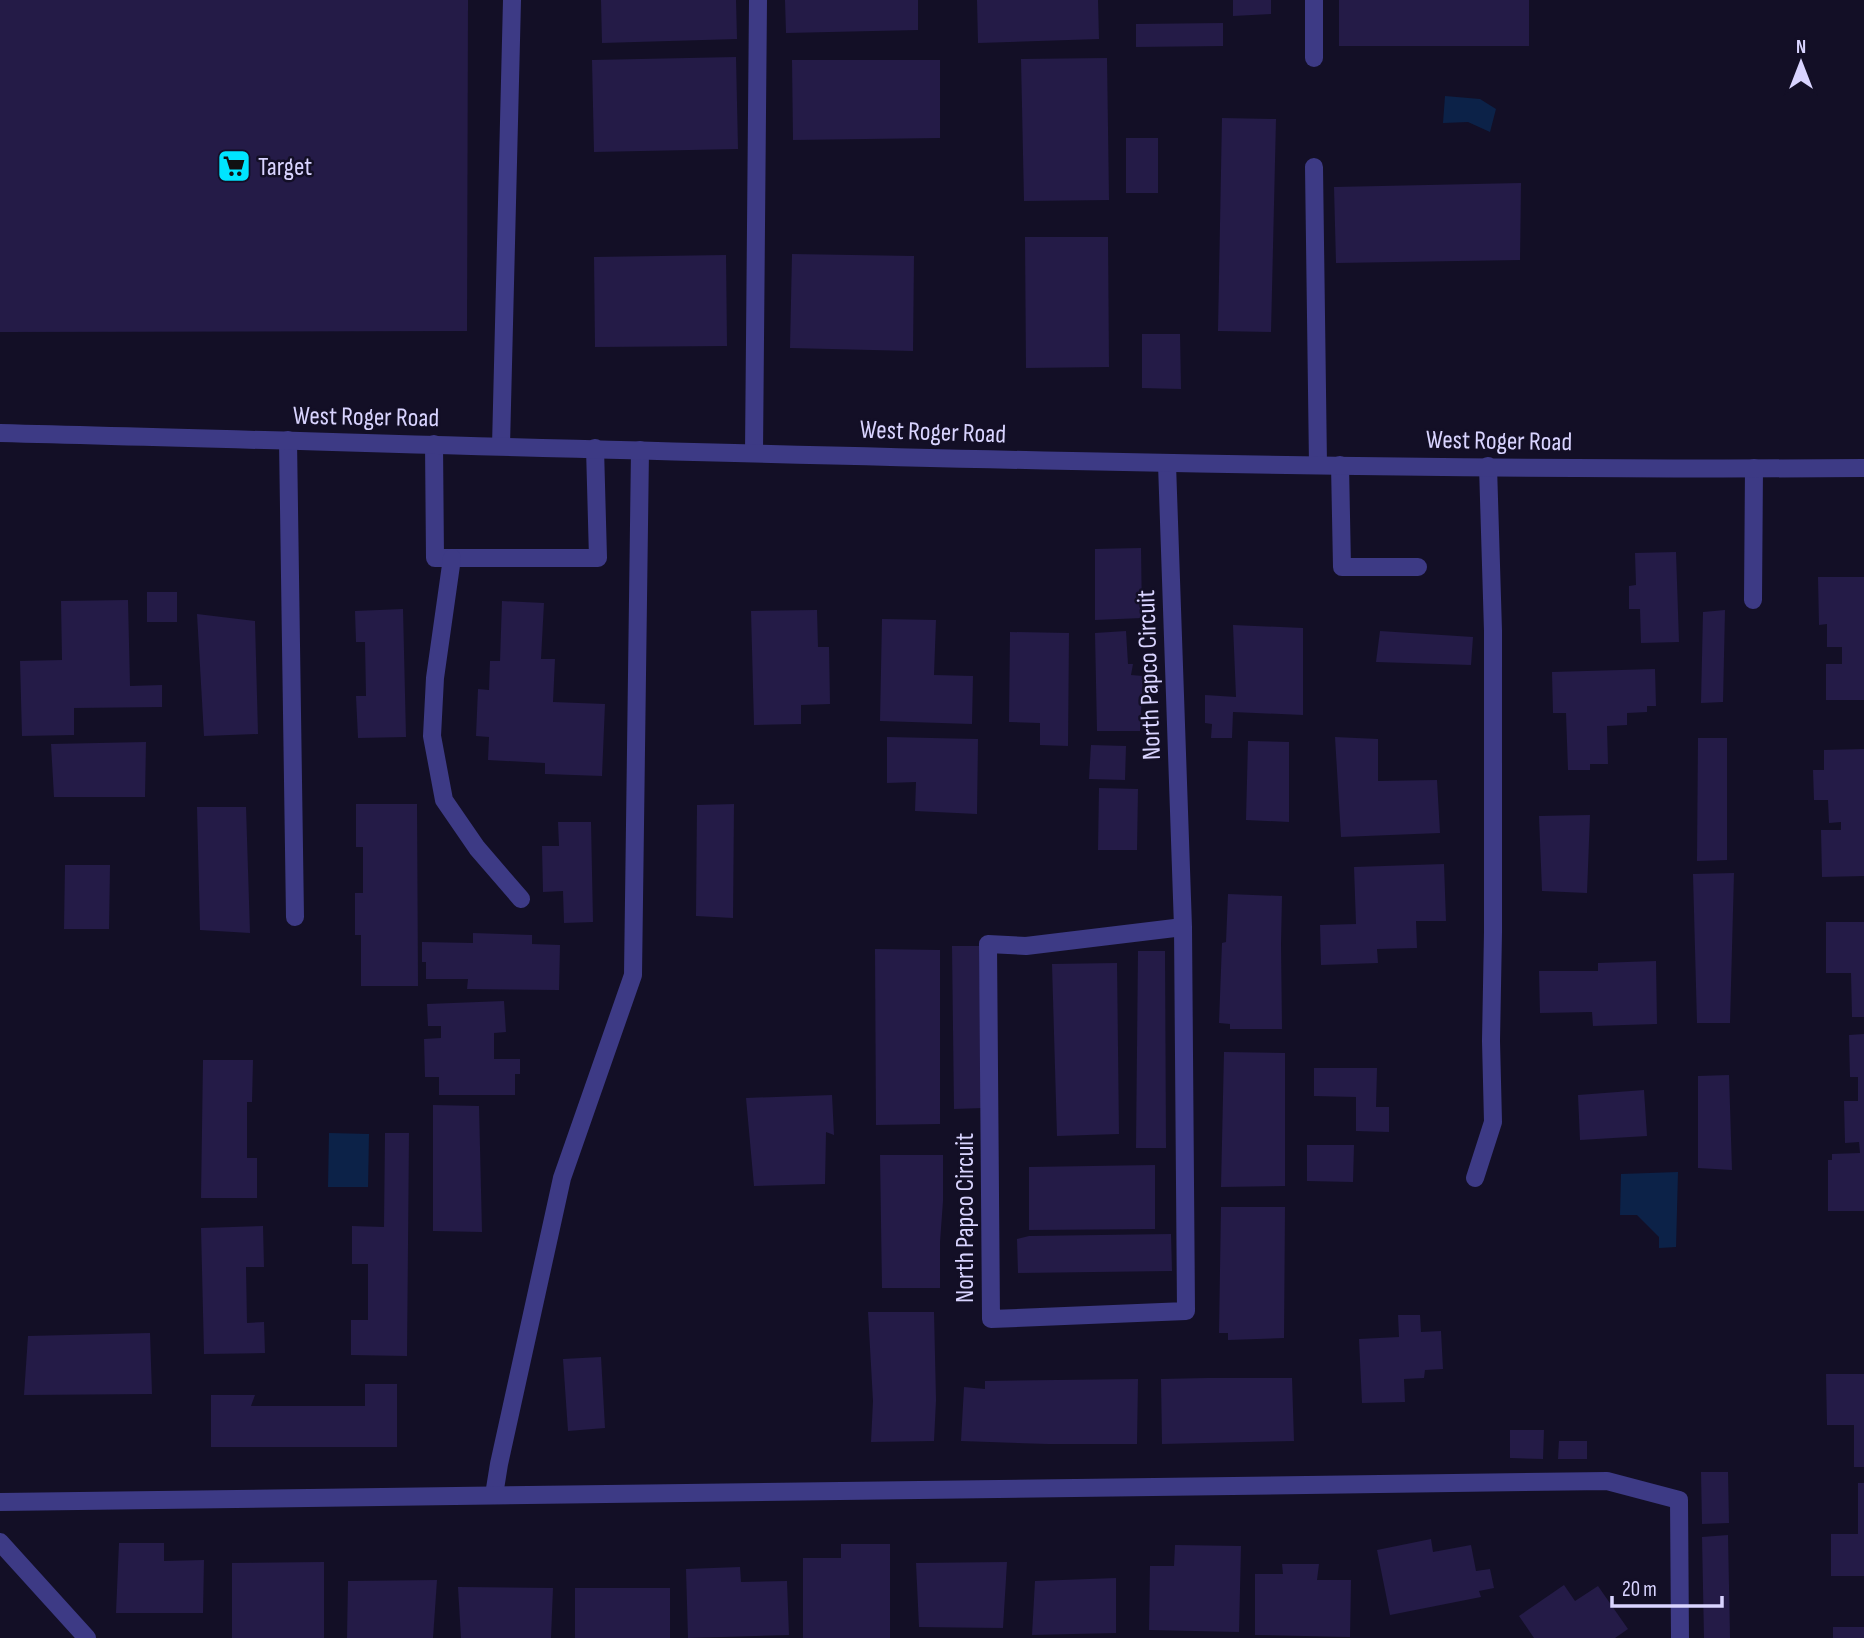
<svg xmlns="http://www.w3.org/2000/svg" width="1864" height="1638" font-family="'Sofia Sans Condensed',sans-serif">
	<rect width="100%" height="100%" fill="#130f26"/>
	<g fill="#0c2248">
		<polygon points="1445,96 1480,99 1496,109 1490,132 1468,122 1443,123"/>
		<polygon points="329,1133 369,1134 368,1187 328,1187"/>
		<polygon points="1678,1172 1676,1247 1659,1248 1659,1237 1637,1215 1620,1215 1621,1174"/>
	</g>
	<g fill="#241b47">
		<polygon points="0,0 468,0 467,331 0,332"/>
		<polygon points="601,0 736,0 737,39 602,43"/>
		<polygon points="785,0 918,0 918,30 786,33"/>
		<polygon points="977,0 1098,0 1099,39 978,43"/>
		<polygon points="1233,0 1271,0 1271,14 1233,16"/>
		<rect x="1339" y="0" width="190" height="46"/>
		<polygon points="1223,23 1223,46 1136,47 1136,24"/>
		<polygon points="736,57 738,149 594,152 592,60"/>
		<polygon points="1107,58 1109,200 1024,201 1021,59"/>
		<polygon points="792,60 940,60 940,138 793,140"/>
		<polygon points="1222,118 1276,119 1271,332 1218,331"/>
		<rect x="1126" y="138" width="32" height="55"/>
		<polygon points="1521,183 1520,260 1336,263 1334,187"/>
		<polygon points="1025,237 1108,237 1109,367 1026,368"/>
		<polygon points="792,254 914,256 913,351 790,348"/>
		<polygon points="726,255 727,346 595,347 594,257"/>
		<polygon points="1142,334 1180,334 1181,389 1142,388"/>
		<polygon points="1141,548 1142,618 1095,620 1095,549"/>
		<polygon points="1676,552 1679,642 1641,643 1640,609 1629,609 1629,586 1636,585 1635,553"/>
		<polygon points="1818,577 1864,577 1864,700 1826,700 1826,664 1842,664 1842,647 1827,647 1827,624 1819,625"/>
		<rect x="147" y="592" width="30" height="30"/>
		<polygon points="128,600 130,686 162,685 162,707 74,708 74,735 22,736 20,661 62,660 61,601"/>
		<polygon points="502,601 544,603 541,659 555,659 553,702 605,704 602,776 545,774 545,763 488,760 489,737 476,736 478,689 489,690 490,661 500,661"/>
		<polygon points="403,609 406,737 358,738 356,696 366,696 365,642 356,642 355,611"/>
		<polygon points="817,610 818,647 829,647 830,704 801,705 801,724 754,725 751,611"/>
		<polygon points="1725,610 1723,702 1701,703 1703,612"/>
		<polygon points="197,614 255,621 258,734 204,736"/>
		<polygon points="882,619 936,620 934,675 973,676 972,724 880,721"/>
		<polygon points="1233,625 1303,628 1303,715 1233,712 1232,738 1211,738 1212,724 1205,723 1205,695 1236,697"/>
		<polygon points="1126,631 1128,664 1133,664 1131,675 1143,676 1140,731 1097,731 1095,633"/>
		<polygon points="1380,631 1473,637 1471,665 1376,662"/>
		<polygon points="1010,632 1069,633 1068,746 1040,745 1040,723 1009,722"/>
		<polygon points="1655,669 1656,706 1647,706 1647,712 1627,713 1627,725 1607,726 1608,764 1590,764 1590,770 1568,770 1566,713 1553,713 1552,672"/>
		<polygon points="887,737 978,739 977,814 915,811 916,782 887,783"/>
		<polygon points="1335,737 1378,739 1378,781 1437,780 1440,833 1341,837"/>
		<polygon points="1698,738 1727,738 1727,860 1697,861"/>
		<polygon points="1248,741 1289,742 1289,822 1246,820"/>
		<polygon points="146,742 145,797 54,797 51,744"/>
		<polygon points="1091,745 1126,746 1125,780 1089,779"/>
		<polygon points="1864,749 1864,876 1822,877 1821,830 1841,830 1841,822 1829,823 1828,800 1814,800 1813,770 1824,770 1824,750"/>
		<polygon points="1099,788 1138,789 1137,850 1098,850"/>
		<polygon points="356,804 417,804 418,986 361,986 361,935 355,935 355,893 363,893 363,847 356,847"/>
		<polygon points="734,804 733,918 696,916 697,805"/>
		<polygon points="197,807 246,807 250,933 200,930"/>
		<polygon points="1590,815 1587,893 1542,891 1539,816"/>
		<polygon points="558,822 591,822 593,922 564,923 563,891 543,892 542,846 559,846"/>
		<polygon points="1444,864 1446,921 1416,921 1417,948 1377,949 1378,963 1321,965 1320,925 1356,924 1354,867"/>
		<polygon points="65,865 110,865 109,929 64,929"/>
		<polygon points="1734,873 1730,1023 1697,1023 1693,874"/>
		<polygon points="1228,894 1282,896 1281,944 1282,1029 1230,1029 1230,1024 1219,1023 1222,943 1226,942"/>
		<polygon points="1826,922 1864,922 1864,1017 1852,1017 1851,973 1826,973"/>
		<polygon points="473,933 532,935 532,944 560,945 559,990 467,989 468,979 426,979 426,962 422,962 422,942 473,943"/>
		<polygon points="952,946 979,946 983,1108 954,1109"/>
		<polygon points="875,949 940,950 940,1124 876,1125"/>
		<polygon points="1138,951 1165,951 1166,1148 1136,1148"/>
		<polygon points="1656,961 1657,1024 1593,1026 1592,1012 1540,1013 1539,971 1598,971 1598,963"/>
		<polygon points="1117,963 1119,1134 1057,1136 1052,964"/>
		<polygon points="504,1001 506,1032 494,1033 494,1059 520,1059 520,1074 515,1074 515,1095 439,1095 439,1077 425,1077 424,1039 441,1038 441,1026 428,1026 427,1004"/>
		<polygon points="1864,1034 1864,1211 1828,1211 1828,1160 1832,1160 1832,1154 1860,1153 1859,1142 1845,1143 1844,1101 1858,1101 1858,1077 1850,1077 1849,1035"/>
		<polygon points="1224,1052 1285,1053 1285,1186 1221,1187"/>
		<polygon points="203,1060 253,1060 252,1102 247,1102 247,1158 257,1158 257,1198 201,1198"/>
		<polygon points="1314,1068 1377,1068 1376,1107 1389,1107 1389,1132 1356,1131 1356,1097 1314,1096"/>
		<polygon points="1729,1075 1732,1170 1698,1168 1698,1076"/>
		<polygon points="1644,1090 1647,1136 1580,1140 1578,1095"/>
		<polygon points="832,1095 834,1135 826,1132 825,1184 754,1186 746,1098"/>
		<polygon points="433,1105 479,1106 482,1232 433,1231"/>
		<polygon points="385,1133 409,1133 407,1356 351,1355 351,1320 368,1320 368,1264 352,1264 352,1226 384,1227"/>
		<polygon points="1307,1145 1354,1145 1353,1182 1307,1181"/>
		<polygon points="880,1155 943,1155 943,1201 940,1242 940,1288 882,1288"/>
		<polygon points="1155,1165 1155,1229 1029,1230 1029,1167"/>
		<polygon points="1221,1207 1285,1207 1284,1338 1228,1340 1228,1333 1219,1333"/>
		<polygon points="263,1226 264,1267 246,1267 247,1323 264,1322 265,1353 204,1354 201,1228"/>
		<polygon points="1171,1234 1172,1271 1018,1273 1017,1239 1029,1236"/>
		<polygon points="868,1312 934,1312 936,1400 934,1441 871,1442 873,1401"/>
		<polygon points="1398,1315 1420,1315 1421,1332 1441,1331 1443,1369 1425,1370 1424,1378 1404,1379 1405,1402 1362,1403 1359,1339 1399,1337"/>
		<polygon points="150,1333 152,1394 24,1395 28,1336"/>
		<polygon points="601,1357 605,1428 568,1431 563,1359"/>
		<polygon points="1826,1374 1864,1374 1864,1467 1854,1467 1854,1425 1827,1425"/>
		<polygon points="1207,1378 1292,1378 1294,1441 1162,1444 1161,1379"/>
		<polygon points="1138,1379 1137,1444 1048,1444 961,1441 964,1387 985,1389 985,1381"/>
		<polygon points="365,1384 397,1384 397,1447 211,1447 211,1395 255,1395 251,1406 365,1406"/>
		<polygon points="1510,1430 1544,1430 1543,1459 1510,1458"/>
		<polygon points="1559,1441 1587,1441 1587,1459 1558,1459"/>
		<polygon points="1701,1472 1728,1472 1729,1523 1702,1524"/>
		<polygon points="1858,1483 1864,1483 1864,1576 1831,1576 1831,1534 1858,1534"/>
		<polygon points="1728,1535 1730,1638 1704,1638 1702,1537"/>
		<polygon points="1431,1539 1433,1552 1471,1545 1476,1571 1490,1569 1494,1588 1479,1591 1481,1597 1390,1615 1377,1550"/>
		<polygon points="119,1543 164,1543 164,1561 204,1560 203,1613 116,1613"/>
		<polygon points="841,1544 890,1544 890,1638 803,1638 803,1558 841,1558"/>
		<polygon points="1175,1545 1241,1546 1239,1632 1149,1630 1150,1566 1174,1566"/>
		<polygon points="324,1562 324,1638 232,1638 232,1563"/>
		<polygon points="1007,1562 1003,1628 919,1627 916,1563"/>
		<polygon points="1282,1564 1319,1564 1317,1580 1351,1580 1350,1637 1255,1635 1255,1574 1283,1574"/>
		<polygon points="740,1567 741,1582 787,1581 789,1635 688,1638 686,1569"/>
		<polygon points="1116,1578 1116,1633 1032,1635 1035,1581"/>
		<polygon points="437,1580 433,1638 347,1638 348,1581"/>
		<polygon points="1564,1585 1575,1601 1598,1586 1628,1629 1615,1638 1534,1638 1519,1616"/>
		<polygon points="458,1587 553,1588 551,1638 461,1638"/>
		<rect x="575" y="1588" width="95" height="50"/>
		<rect x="1833" y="1627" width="31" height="11"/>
	</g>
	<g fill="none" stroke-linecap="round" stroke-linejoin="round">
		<g stroke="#3d3a85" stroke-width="18">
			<polyline points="1314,0 1314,58"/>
			<polyline points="1314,167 1318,465"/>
			<polyline points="288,440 295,917"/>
			<polyline points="434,444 435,558 598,558 595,448"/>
			<polyline points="501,446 512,0"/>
			<polyline points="754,453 758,0"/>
			<polyline points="1340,465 1342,567 1418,567"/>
			<polyline points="452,558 435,678 432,736 444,800 477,848 521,899"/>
			<polyline points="1753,600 1754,468"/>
			<polyline points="1475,1178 1493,1122 1491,1041 1493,932 1493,631 1488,466"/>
			<polyline points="494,1495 499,1464 562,1178 633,975 640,450"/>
			<polyline points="0,1502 1607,1481 1679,1500 1680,1638"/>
			<polyline points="0,1542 87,1638"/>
		</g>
		<polyline stroke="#3d3a85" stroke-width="18" points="1167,464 1183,927 1186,1311 991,1319 988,944 1026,946 1183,927"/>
		<path stroke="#3d3a85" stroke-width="18" d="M0 433C621 449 1243 472 1864 468"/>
	</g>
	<defs>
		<symbol id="supermarket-square" viewBox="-11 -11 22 22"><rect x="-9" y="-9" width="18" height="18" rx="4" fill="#00e5ff" stroke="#130f26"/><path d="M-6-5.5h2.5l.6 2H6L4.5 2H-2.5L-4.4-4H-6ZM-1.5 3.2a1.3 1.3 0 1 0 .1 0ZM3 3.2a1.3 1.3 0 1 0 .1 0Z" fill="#111"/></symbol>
	</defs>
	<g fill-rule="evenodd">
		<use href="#supermarket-square" x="215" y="147" width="38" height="38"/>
	</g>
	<g text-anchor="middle" stroke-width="5" stroke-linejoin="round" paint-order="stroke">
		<g font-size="26" fill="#d9d4ff" stroke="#130f26" text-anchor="start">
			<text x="258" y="175">Target</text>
		</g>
		<g font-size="26" fill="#d9d4ff" stroke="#130f26">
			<text transform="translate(366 416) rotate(1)" y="9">West Roger Road</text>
			<text transform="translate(933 431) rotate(2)" y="9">West Roger Road</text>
			<text transform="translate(1499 440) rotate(1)" y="9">West Roger Road</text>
			<text transform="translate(1148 675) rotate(-92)" y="9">North Papco Circuit</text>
			<text transform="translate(964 1218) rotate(-90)" y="9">North Papco Circuit</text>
		</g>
	</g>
	<g transform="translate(1801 63)" stroke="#130f26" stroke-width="5" paint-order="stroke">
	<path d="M0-5L12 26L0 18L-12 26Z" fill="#d9d4ff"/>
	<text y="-10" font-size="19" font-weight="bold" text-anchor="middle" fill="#d9d4ff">N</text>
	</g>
	<path d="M1612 1596v10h110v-10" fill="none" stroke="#d9d4ff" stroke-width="3.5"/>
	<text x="1622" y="1596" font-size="21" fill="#d9d4ff" stroke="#130f26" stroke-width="5" paint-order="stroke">20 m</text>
</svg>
